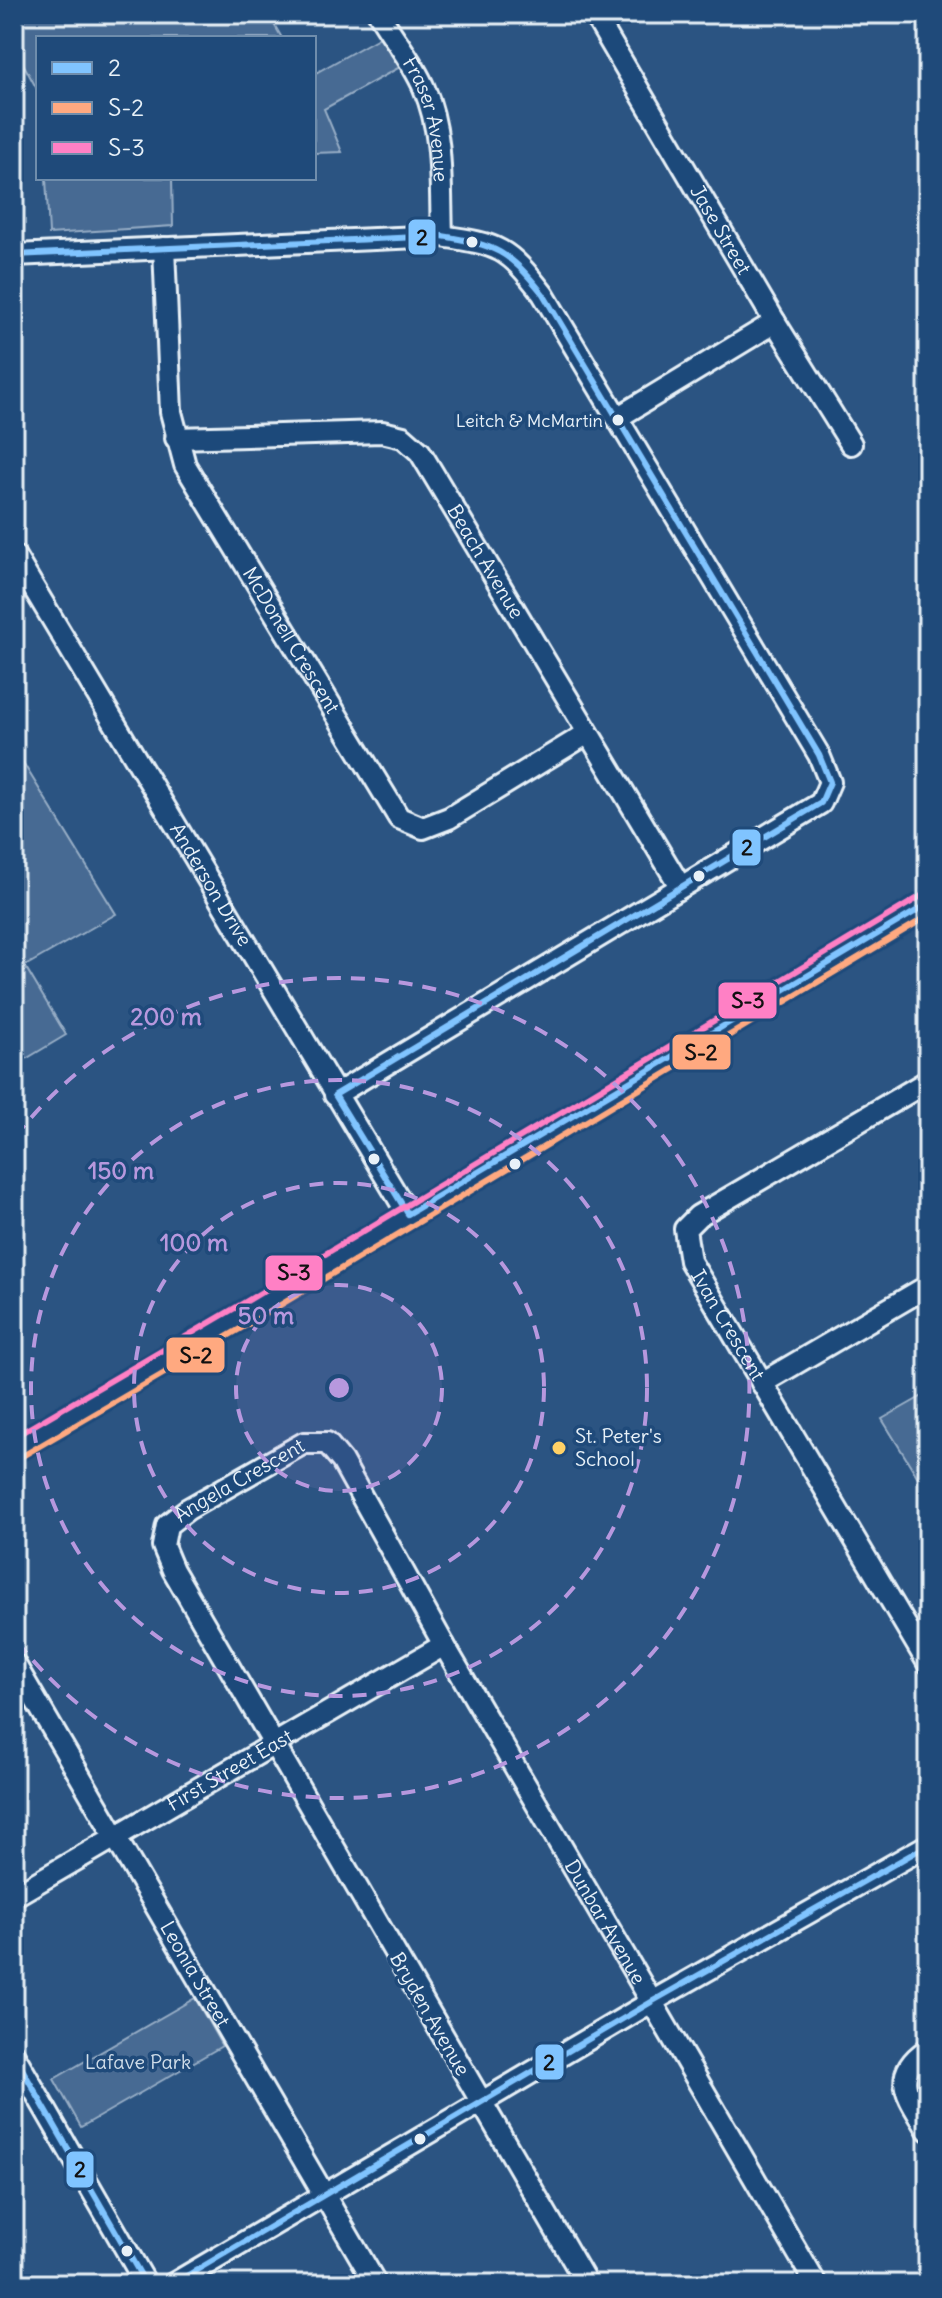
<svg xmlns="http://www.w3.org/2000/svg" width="942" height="2298" font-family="Delius,sans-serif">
	<rect width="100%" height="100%" fill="#2b5482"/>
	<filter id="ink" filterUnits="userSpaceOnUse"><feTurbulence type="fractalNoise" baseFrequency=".0125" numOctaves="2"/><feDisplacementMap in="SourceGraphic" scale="16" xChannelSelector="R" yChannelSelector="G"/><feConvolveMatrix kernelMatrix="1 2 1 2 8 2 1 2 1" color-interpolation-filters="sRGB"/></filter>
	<g filter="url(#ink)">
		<g fill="#476b93" stroke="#98aec6" stroke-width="2">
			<polygon points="14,14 268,14 282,38 38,38 38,91 14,47"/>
			<polygon points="382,36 400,67 324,109 342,152 314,153 314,74"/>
			<polygon points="46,178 172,178 173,226 49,234"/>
			<polygon points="14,748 116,914 25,966 66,1035 14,1066"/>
			<polygon points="928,1393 928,1494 882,1419"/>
			<polygon points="195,1998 222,2046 81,2127 54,2079"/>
		</g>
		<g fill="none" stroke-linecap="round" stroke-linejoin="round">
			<defs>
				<g id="minor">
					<path id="s1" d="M379 14C393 38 413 62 424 88 444 134 440 187 442 236"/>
					<path id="s2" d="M594 14 775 322 851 444"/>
					<path id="s3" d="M164 248 171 412 185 465 399 818 423 828 449 818 588 733"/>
					<path d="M14 255 442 236C500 245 507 247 543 294L819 755 830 782 821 803 335 1095"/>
					<polyline points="617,418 775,322"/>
					<path id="s4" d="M176 438 382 432 403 437 420 452 680 886"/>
					<path id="s5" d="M14 555 408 1214"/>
					<path id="s6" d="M928 1081 698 1216 685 1229 690 1261 928 1663"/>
					<polyline points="762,1383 928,1286"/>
					<path id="s7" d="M14 1663 376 2284"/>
					<path id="s8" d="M14 1896 444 1645"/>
					<path d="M928 2049C888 2076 909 2097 928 2130"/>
					<polyline points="14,2055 146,2284"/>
					<polyline points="173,2284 653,2001 928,1845"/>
					<path id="s9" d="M587 2284 173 1570 163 1546 167 1525 188 1509 304 1443H327L342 1461 444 1645 816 2284"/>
				</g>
				<polyline id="major" points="14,1449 252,1310 928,904"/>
			</defs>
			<use href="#minor" stroke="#e8f1f8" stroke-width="26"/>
			<use href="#major" stroke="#e8f1f8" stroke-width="30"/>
			<use href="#minor" stroke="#1f4a7a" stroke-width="20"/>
			<use href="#major" stroke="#1f4a7a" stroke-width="24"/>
			<defs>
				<g id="bus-1">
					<path d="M14 255 442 236C496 245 509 251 543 294L819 755 830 782 821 803 335 1095 408 1214 928 904"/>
					<polyline points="14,2055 146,2284"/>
					<polyline points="173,2284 653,2001 928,1845"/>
				</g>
				<polyline id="bus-2" points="19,1458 257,1319 928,916"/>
				<polyline id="bus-3" points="14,1437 247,1301 923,895"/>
			</defs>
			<use href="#bus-1" stroke="#1f4a7a" stroke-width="12"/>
			<use href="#bus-2" stroke="#1f4a7a" stroke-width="12"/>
			<use href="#bus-3" stroke="#1f4a7a" stroke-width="12"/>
			<use href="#bus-1" stroke="#80c4ff" stroke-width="6"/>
			<use href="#bus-2" stroke="#ffa980" stroke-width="6"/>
			<use href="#bus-3" stroke="#ff80c5" stroke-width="6"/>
		</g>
	</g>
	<circle cx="339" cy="1388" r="103" fill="#b798de" fill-opacity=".12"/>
	<g fill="none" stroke="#b798de" stroke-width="4" stroke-dasharray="14 10">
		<circle cx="339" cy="1388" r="103"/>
		<circle cx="339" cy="1388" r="205"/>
		<circle cx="339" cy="1388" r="308"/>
		<path d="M16 1136A410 410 0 1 1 16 1640"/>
	</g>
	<g fill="#e8f1f8" stroke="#1f4a7a" stroke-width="3">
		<circle cx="472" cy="242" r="7"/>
		<circle cx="618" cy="420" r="7"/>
		<circle cx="699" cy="876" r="7"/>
		<circle cx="374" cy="1159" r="7"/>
		<circle cx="515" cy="1164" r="7"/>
		<circle cx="420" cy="2139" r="7"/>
		<circle cx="127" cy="2251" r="7"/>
	</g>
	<circle fill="#ffd166" stroke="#1f4a7a" stroke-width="3" cx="559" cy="1448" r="8"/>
	<g text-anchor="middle" stroke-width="7" stroke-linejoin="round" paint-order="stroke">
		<g font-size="18" fill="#e8f1f8" stroke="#1f4a7a" text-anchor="end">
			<text x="603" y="427">Leitch &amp; McMartin</text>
		</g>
		<g font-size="20" fill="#e8f1f8" stroke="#1f4a7a">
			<text dy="7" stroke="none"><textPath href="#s1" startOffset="118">Fraser Avenue</textPath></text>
			<text dy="7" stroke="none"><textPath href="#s2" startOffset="250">Jase Street</textPath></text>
			<text dy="7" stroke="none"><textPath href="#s4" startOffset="378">Beach Avenue</textPath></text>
			<text dy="7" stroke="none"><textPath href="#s3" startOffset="424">McDonell Crescent</textPath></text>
			<text dy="7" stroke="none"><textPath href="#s5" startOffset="384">Anderson Drive</textPath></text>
			<text dy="7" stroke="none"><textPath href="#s6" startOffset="392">Ivan Crescent</textPath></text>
			<text dy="7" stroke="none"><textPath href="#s9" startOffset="958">Angela Crescent</textPath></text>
			<text dy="7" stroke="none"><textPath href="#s8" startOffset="250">First Street East</textPath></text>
			<text dy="7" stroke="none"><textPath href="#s9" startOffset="1610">Dunbar Avenue</textPath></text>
			<text dy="7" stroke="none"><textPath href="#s7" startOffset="360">Leonia Street</textPath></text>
			<text transform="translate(430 2014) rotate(60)" y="7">Bryden Avenue</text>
		</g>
		<g font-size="20" fill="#e8f1f8" stroke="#1f4a7a" text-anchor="start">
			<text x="575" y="1443">St. Peter's<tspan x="575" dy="23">School</tspan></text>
		</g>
		<g font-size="20" fill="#d0dde9" stroke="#1f4a7a">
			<text x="138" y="2069">Lafave Park</text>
		</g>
	</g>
	<circle cx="339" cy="1388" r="12" fill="#b798de" stroke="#1f4a7a" stroke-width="4"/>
	<g font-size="24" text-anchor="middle" font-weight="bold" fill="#b798de" stroke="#1f4a7a" stroke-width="7" stroke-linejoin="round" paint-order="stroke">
		<text x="166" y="1025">200 m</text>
		<text x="121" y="1179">150 m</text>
		<text x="194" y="1251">100 m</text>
		<text x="266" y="1324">50 m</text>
	</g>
	<g stroke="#1f4a7a" stroke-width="3">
		<rect x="407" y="218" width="30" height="38" rx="8" fill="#80c4ff"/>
		<rect x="731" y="828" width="31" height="39" rx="8" fill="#80c4ff"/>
		<rect x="717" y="981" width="61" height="39" rx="8" fill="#ff80c5"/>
		<rect x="671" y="1033" width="61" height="38" rx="8" fill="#ffa980"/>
		<rect x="264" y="1254" width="60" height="38" rx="8" fill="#ff80c5"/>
		<rect x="165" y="1336" width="61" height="38" rx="8" fill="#ffa980"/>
		<rect x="534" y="2043" width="31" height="38" rx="8" fill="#80c4ff"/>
		<rect x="65" y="2150" width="30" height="39" rx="8" fill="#80c4ff"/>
	</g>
	<g font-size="22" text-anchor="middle" font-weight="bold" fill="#111">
		<text x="422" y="245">2</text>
		<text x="747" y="855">2</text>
		<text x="748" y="1008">S-3</text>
		<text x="701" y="1060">S-2</text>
		<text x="294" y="1280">S-3</text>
		<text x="196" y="1363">S-2</text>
		<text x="549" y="2070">2</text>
		<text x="80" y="2177">2</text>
	</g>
	<rect width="942" height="2298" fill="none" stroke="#1f4a7a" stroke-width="48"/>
	<rect x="24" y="24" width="894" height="2250" fill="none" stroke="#e8f1f8" stroke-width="3" filter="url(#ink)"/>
	<rect x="36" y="36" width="280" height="144" fill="#1f4a7a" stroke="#6f8dac" stroke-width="2"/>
	<rect x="52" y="62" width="40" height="12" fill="#80c4ff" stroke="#6f8dac" stroke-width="2"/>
	<text x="108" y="76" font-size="24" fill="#e8f1f8">2</text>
	<rect x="52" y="102" width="40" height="12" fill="#ffa980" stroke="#6f8dac" stroke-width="2"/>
	<text x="108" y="116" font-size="24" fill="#e8f1f8">S-2</text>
	<rect x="52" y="142" width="40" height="12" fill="#ff80c5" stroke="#6f8dac" stroke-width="2"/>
	<text x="108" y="156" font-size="24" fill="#e8f1f8">S-3</text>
</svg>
